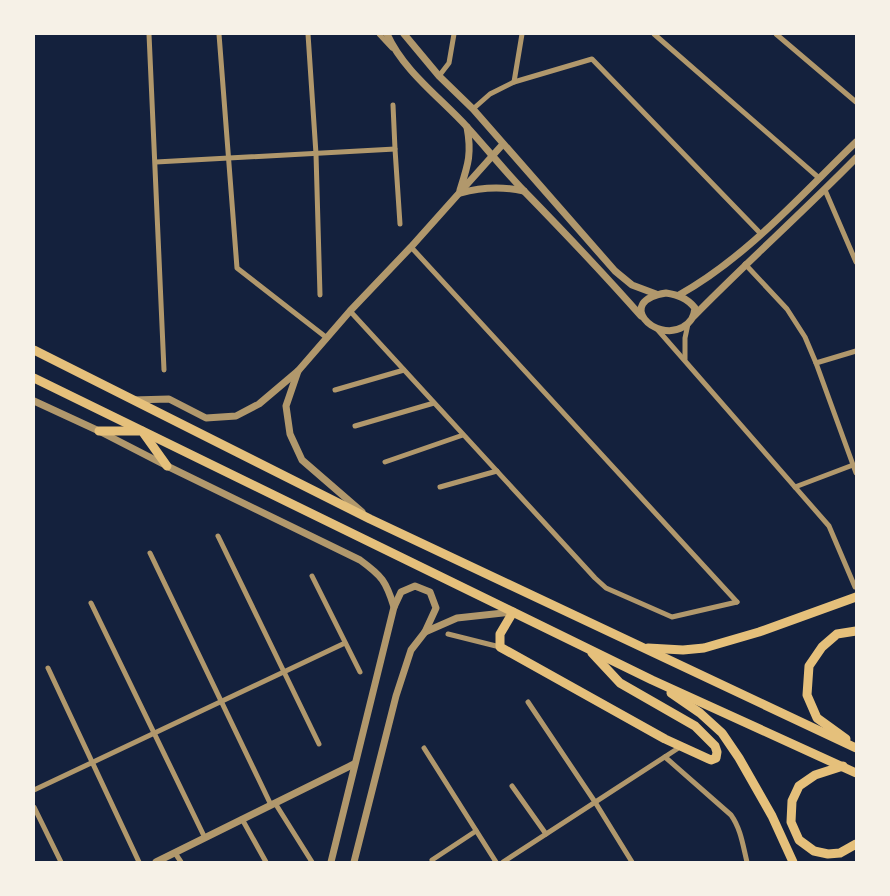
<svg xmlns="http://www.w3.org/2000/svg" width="890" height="896" font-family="'Roboto Condensed',sans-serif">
	<rect width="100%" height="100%" fill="#14213d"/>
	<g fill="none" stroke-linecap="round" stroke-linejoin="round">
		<g stroke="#b1986c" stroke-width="5">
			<polyline points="149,34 164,370"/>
			<polyline points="219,34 237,268 327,338"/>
			<polyline points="308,34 316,154 320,295"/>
			<polyline points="379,34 392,48"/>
			<polyline points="654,34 819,178"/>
			<polyline points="776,34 856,102"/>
			<polyline points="439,76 449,63 454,34"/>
			<polyline points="514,82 522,34"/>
			<polyline points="393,105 395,149 400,224"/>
			<polyline points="473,109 490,94 514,82 592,59 761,234"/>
			<polyline points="156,162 395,149"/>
			<polyline points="825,190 856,262"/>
			<polyline points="411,247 737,602"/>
			<polyline points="745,264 787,309 805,337 816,363 856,351"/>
			<polyline points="350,311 595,578 606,588 672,617 737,602"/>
			<polyline points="657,329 829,526 855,587"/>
			<polyline points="685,359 685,338 688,324"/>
			<polyline points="816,363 856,473"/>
			<polyline points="335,390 404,370"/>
			<polyline points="355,426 434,403"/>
			<polyline points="385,462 463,435"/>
			<polyline points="440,487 497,471"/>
			<polyline points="795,487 853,465"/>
			<polyline points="218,536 319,744"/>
			<polyline points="150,553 271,805"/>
			<polyline points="312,576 360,672"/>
			<polyline points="91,603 205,838"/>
			<polyline points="448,634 500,647"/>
			<polyline points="48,668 139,862"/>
			<polyline points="528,702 595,802 632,862"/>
			<polyline points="424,748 496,862"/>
			<path d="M665 757 731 815C741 829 743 846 747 862"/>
			<polyline points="512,786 546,834"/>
			<polyline points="34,790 345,643"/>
			<polyline points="275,803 312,862"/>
			<polyline points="34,807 61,862"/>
			<polyline points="242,819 266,862"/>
			<polyline points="175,853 181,862"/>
			<polyline points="432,860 476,831"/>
			<polyline points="503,862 680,747"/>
		</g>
		<g stroke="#b1986c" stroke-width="7">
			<path d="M387 34C404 72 441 98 468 128 487 149 505 171 524 191 564 232 603 273 641 316"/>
			<polyline points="404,34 439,76 473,109 615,271 632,285 656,294"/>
			<path d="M460 190C468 165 472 154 467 127"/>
			<path d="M460 193C482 187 501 186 524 191"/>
			<path d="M666 293C678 295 687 298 695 308 694 317 691 322 683 327 655 343 614 301 666 293Z"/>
			<path d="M679 295C747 257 801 195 856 142"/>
			<path d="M694 316C747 262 803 212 856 158"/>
			<polyline points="133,400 169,399 206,418 236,416 259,404 298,371"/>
			<path d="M34 401 99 431 167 466 360 560C382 576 386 581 394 607"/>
			<polyline points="362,512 302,460 290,434 286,406 298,371 350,311 411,247 503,144"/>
			<polyline points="425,632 457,618 513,612"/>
			<polyline points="156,862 354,764"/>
			<polyline points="331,862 394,607 401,592 415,586 430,592 436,608 425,632 411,650 396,696 354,862"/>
		</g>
		<g stroke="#e5c07b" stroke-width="9">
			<polyline points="34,350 370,519 856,748"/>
			<polyline points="34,378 652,680 856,773"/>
			<polyline points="99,431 142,431 167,466"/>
			<polyline points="513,612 500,634 500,647 665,739 711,760 716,758 717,752 715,746 695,726 620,683 592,653"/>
			<polyline points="648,648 683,650 704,648 759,632 856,597"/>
			<polyline points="671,693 700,713 722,733 739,758 772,816 793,862"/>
			<polyline points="846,739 817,718 807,695 809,666 822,647 837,634 856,631"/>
			<polyline points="843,766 815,775 799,786 792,801 791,822 799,840 814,851 828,854 840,853 856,844"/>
		</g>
	</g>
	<rect width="890" height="896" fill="none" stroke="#f6f1e7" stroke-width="70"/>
</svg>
